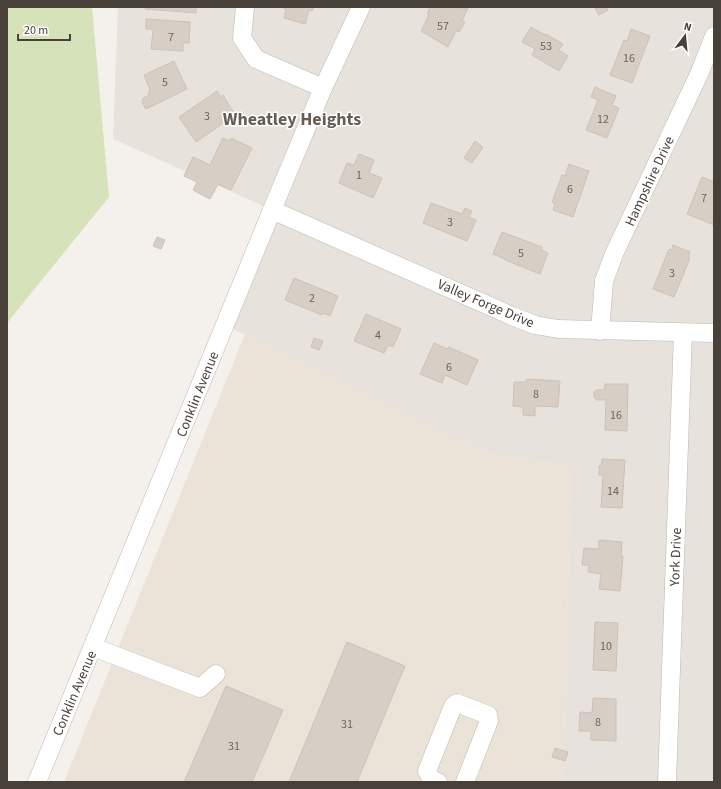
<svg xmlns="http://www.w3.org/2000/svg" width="721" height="789" font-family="'Source Sans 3',sans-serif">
	<rect width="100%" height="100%" fill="#f4f0ec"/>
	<polygon fill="#e7e2db" points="118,7 714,7 714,782 563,782 571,467 486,452 225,325 272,210 113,139"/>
	<polygon fill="#ebe3d8" points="245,334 486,452 571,467 563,782 64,782"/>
	<polygon fill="#d6e3ba" points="7,7 92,7 109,197 7,323"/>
	<g fill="#d7cec5" stroke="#cec2b6">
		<polygon points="146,7 196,7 196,13 145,9"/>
		<polygon points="281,7 314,7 312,11 309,10 305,24 284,18 286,9"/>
		<polygon points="430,7 468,8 462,21 465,22 459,32 456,31 448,47 421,31 429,15 427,14"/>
		<polygon points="596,7 607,7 608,10 599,15 595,8"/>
		<polygon points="146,19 190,22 189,43 183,43 183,51 151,49 153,31 151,29 146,29"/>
		<polygon points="531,27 545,35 546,34 563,44 559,50 568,56 559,71 532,55 535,49 522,42"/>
		<polygon points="631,29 650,36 632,83 610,75 624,40 627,41"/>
		<polygon points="174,61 187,89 146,109 142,102 143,98 148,96 150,89 144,75"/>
		<polygon points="595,87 616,96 612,105 619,108 607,138 586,130 598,100 591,97"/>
		<polygon points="217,91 221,97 223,95 235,115 196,142 179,117"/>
		<polygon points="223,138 230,141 231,138 252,148 231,190 218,184 210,199 193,190 197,182 184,176 193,157 210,165"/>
		<polygon points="475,141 483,147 472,163 464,158"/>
		<polygon points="359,154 374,160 369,173 382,178 373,198 339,183 347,163 354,165"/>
		<polygon points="569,164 589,171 573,217 553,210 555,203 552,202 562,175 565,176"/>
		<polygon points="702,177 714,182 714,225 687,214"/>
		<polygon points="431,203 462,214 465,208 472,211 469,217 476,220 467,241 423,223"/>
		<polygon points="502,232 542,247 541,250 548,253 540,274 505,260 505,259 493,254"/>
		<polygon points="157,237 165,240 161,249 153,246"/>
		<polygon points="673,245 690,252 688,257 690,258 674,297 653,289 669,249 672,250"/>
		<polygon points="294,278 338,296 330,316 324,313 322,315 285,300"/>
		<polygon points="366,314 401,329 393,347 388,345 384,353 354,341"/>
		<polygon points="314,338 323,341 319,350 311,347"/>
		<polygon points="434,343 447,349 449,347 478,360 467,385 445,375 442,383 420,374"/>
		<polygon points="527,379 560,381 558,407 535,406 535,416 523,415 523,407 513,406 514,382 526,382"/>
		<polygon points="605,384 628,384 627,431 605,430 606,400 597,400 594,397 594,392 596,390 604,390"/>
		<polygon points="602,459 625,460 622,508 601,507 603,475 599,475 599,466 601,466"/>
		<polygon points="599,540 622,542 621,556 623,556 620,591 599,589 601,574 588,572 589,565 582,565 584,548 599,549"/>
		<polygon points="595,622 618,623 616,671 593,670"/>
		<polygon points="347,642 405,666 357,782 289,782"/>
		<polygon points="226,686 283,710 252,782 184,782"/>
		<polygon points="593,698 616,699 616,741 591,740 591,731 579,731 580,712 592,713"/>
		<polygon points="555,748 568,752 565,761 552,757"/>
	</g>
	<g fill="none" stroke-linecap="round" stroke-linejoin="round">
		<defs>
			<g id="minor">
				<polyline points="245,7 242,38 256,59 323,88"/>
				<polyline points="272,210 512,316 535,325 558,329 714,333"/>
				<polyline points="600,331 604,281 614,254 700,72 714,36"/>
				<polyline points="93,647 200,688 216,674"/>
				<polyline points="37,782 272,210 323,88 361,7"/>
				<polyline points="438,782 432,780 427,771 453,706 457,703 488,715 489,721 465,782"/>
				<polyline points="667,782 683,333"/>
			</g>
		</defs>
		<use href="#minor" stroke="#bfb7af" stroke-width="19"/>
		<use href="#minor" stroke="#fff" stroke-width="18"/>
	</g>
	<g text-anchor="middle" stroke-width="3" stroke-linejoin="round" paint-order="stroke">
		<g font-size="12" fill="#6c645d">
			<text x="443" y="30">57</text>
			<text x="171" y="41">7</text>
			<text x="546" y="50">53</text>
			<text x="629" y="62">16</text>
			<text x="165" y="86">5</text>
			<text x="207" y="120">3</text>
			<text x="603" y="123">12</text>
			<text x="359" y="179">1</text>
			<text x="570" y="193">6</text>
			<text x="704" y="202">7</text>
			<text x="450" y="226">3</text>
			<text x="521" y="257">5</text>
			<text x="672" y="277">3</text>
			<text x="312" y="302">2</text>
			<text x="378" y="339">4</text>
			<text x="449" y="371">6</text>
			<text x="536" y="398">8</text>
			<text x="616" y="419">16</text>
			<text x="613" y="495">14</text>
			<text x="606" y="650">10</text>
			<text x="598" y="726">8</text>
			<text x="347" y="728">31</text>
			<text x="234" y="750">31</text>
		</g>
		<g font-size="14" fill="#48413a" stroke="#fff">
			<text transform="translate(649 181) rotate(-65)" y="5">Hampshire Drive</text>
			<text transform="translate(486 303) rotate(23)" y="5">Valley Forge Drive</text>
			<text transform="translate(197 394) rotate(-68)" y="5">Conklin Avenue</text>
			<text transform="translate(675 557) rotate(-88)" y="5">York Drive</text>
			<text transform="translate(74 693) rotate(-67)" y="5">Conklin Avenue</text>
		</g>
		<g font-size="18" font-weight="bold" fill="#695d53" stroke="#fff">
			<text x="292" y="125">Wheatley Heights</text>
		</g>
	</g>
	<rect width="721" height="789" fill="none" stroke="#48413a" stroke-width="16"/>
	<g transform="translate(685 36) rotate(16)" stroke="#ffffff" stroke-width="3" paint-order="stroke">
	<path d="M0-3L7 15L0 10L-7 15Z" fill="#48413a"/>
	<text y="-6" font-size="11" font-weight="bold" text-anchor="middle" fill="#48413a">N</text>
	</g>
	<path d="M18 34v6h52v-6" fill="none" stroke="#48413a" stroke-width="2"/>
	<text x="24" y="34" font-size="12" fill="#48413a" stroke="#ffffff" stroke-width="3" paint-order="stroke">20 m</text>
</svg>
